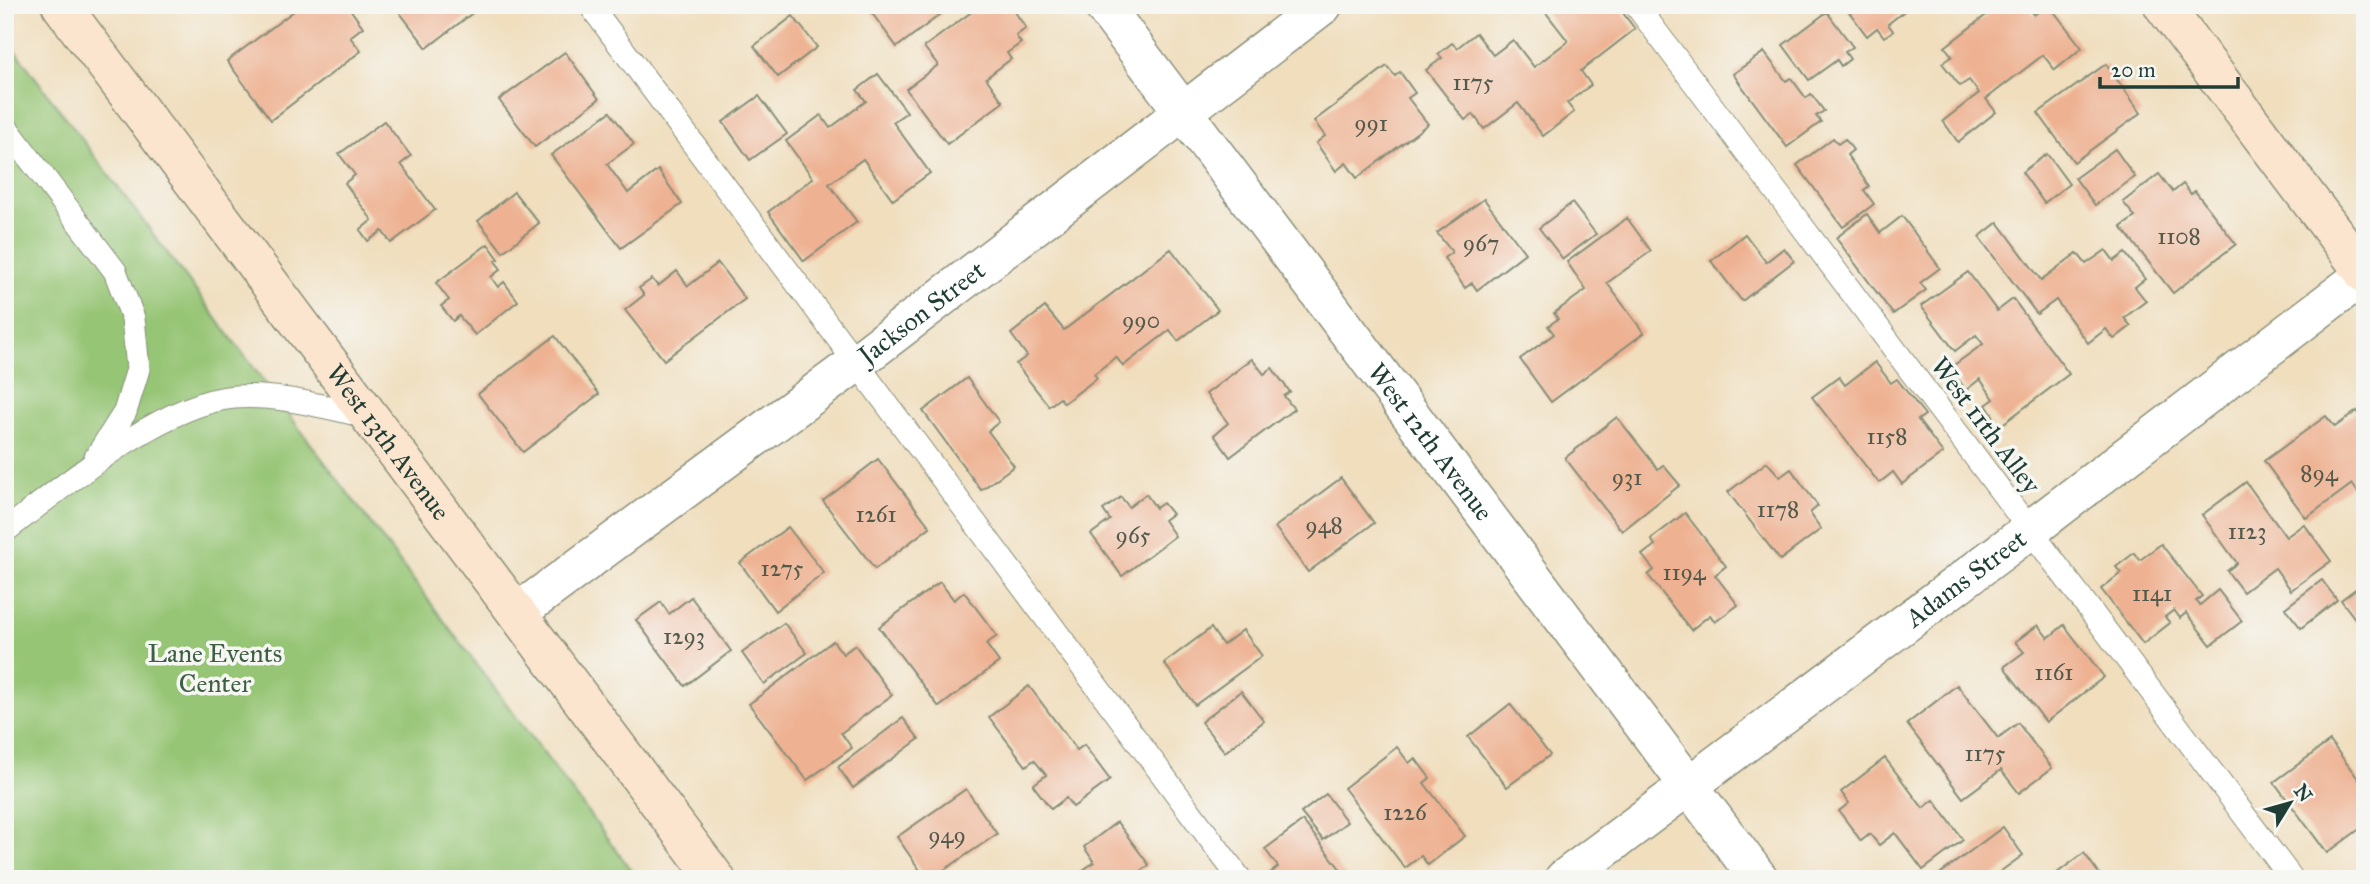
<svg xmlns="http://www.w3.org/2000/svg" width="2370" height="884" font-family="'IM FELL Great Primer',serif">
	<rect width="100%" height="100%" fill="#f6f6f2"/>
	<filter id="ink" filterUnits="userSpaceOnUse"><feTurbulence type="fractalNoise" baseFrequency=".0143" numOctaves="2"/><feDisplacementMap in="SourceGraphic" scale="14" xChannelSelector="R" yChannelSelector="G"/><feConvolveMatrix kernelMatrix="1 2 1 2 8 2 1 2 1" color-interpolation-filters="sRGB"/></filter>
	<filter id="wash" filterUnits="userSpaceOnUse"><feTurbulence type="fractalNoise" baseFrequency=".00686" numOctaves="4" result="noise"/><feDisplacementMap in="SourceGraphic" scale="28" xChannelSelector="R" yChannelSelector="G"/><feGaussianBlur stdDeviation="1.57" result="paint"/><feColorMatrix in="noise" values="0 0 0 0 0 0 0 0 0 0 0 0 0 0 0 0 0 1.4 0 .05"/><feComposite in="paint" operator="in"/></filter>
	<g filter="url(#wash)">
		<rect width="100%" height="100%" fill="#f0debd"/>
		<polygon fill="#96c574" stroke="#5a8154" stroke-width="2" points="5,37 638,879 5,879"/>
		<g id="blocks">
			<g fill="#eeb293">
				<polygon points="302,5 347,5 363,27 350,37 361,51 271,120 227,61"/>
				<polygon points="394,5 471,5 475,11 427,48"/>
				<polygon points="866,5 953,5 897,47"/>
				<polygon points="981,5 1010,5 1026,28 1016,36 1021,43 1007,53 1011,59 986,78 1003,102 947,144 906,89 938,65 924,47"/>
				<polygon points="1540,5 1617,5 1635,29 1581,71 1591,85 1567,103 1574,112 1543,136 1518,103 1484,129 1473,114 1465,120 1426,70 1442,58 1438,54 1452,43 1457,48 1476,33 1493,55 1513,40 1534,67 1568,41"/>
				<polygon points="1844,5 1912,5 1888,24 1893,31 1884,37 1877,28 1867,36"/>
				<polygon points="1999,5 2027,5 2034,15 2046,5 2049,5 2082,48 2055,70 2043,55 1986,99 1996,112 1958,142 1943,121 1979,93 1969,80 1960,86 1942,63 1952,56 1945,47"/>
				<polygon points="1827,12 1853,47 1845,52 1850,59 1841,66 1837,60 1809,80 1783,45"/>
				<polygon points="793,16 817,47 778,77 754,46"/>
				<polygon points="565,52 599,99 535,147 499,100"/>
				<polygon points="1764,52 1786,81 1791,78 1806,98 1811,94 1824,111 1816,116 1821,122 1787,147 1733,74"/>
				<polygon points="2106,64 2141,113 2074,162 2038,113"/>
				<polygon points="1387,66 1395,76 1400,72 1415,93 1408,98 1428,124 1357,178 1346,163 1336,171 1316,143 1325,136 1314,121"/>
				<polygon points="878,74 907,112 893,122 930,173 893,200 863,159 829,184 857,222 804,261 768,212 813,178 786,141 821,115 830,128 866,101 857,90"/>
				<polygon points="759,96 787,134 750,160 723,122"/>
				<polygon points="610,112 634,144 607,164 628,193 658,170 682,204 621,248 551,155"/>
				<polygon points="384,121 411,156 401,164 435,210 391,243 382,231 368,241 360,230 372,220 345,183 355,175 339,154"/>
				<polygon points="1833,138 1838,144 1845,139 1853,150 1847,155 1869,186 1864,190 1874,204 1843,227 1797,165"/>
				<polygon points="2115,149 2135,177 2095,205 2075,178"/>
				<polygon points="2047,154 2069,184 2044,203 2022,172"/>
				<polygon points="2159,174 2173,192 2183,184 2191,194 2195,191 2236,244 2173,293 2121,227 2135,217 2123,202"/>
				<polygon points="514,192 539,223 503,252 478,221"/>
				<polygon points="1484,199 1525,253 1477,290 1472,283 1465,288 1444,258 1452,252 1437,233"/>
				<polygon points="1572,203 1596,234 1563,259 1539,228"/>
				<polygon points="1867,214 1880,233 1902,216 1940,268 1920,283 1926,290 1893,314 1836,238"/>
				<polygon points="1627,218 1651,251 1607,283 1644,333 1551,402 1520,359 1554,334 1548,326 1558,319 1554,313 1586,290 1567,262"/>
				<polygon points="1998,222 2041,280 2077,253 2086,264 2106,250 2114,261 2125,253 2145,279 2135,287 2146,301 2124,318 2131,326 2114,339 2106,329 2088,343 2056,300 2037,314 1979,237"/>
				<polygon points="1745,234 1766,262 1784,248 1794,261 1742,301 1711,261"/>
				<polygon points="488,244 499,259 495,261 501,269 491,277 498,287 504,282 518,301 475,335 459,316 453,321 441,306 449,300 436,283"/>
				<polygon points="1171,249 1218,310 1178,341 1170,330 1123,366 1116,357 1094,374 1097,378 1064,403 1060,398 1049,406 1016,364 1027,356 1011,334 1045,307 1064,330"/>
				<polygon points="718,263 745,299 664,360 625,310 644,295 639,288 652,279 658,286 677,271 688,286"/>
				<polygon points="1968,272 1997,311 2013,299 2069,374 2000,426 1986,405 1994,399 1980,379 1966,390 1950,368 1983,344 1976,335 1955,351 1921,306"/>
				<polygon points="555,336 599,394 523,452 478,394"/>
				<polygon points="1252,359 1264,374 1272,368 1290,392 1284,396 1294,409 1230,457 1214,435 1228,423 1206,394"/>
				<polygon points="1875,362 1891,383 1897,379 1925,415 1918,420 1943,453 1902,484 1893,472 1879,483 1812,397 1839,377 1845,385"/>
				<polygon points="967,378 999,422 988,431 1014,466 981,490 923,411"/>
				<polygon points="2357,411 2365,422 2365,491 2360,495 2352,484 2306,518 2264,461 2326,416 2335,427"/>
				<polygon points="1617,417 1658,469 1663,465 1680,485 1622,531 1565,458"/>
				<polygon points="878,459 930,527 875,569 823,501"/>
				<polygon points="1767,462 1780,477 1791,469 1818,506 1810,513 1821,529 1780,560 1728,492"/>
				<polygon points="1341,478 1374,523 1308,572 1275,527"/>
				<polygon points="2246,482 2286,537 2304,524 2331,561 2291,590 2275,568 2243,592 2227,571 2237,563 2202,515"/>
				<polygon points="1146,494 1156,508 1163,503 1172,514 1164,520 1175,536 1122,576 1091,534 1110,520 1103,510 1121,497 1129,507"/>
				<polygon points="1685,513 1726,566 1715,575 1738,605 1715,622 1710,615 1691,630 1648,575 1654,570 1642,555 1655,545 1651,539"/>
				<polygon points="788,527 824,573 775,611 740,563"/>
				<polygon points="2161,544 2202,596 2196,601 2200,605 2218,590 2242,621 2211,645 2186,613 2180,618 2174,610 2165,617 2170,623 2143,644 2101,589 2121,573 2116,567 2134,553 2140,560"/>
				<polygon points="2322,580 2337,600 2301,628 2285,608"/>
				<polygon points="940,582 954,600 964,592 997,636 986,644 999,662 939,707 879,627"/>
				<polygon points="2365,582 2365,632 2341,600"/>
				<polygon points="691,597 731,651 685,686 636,620 661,602 669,614"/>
				<polygon points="784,623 807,653 764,684 742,653"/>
				<polygon points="2038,625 2048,638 2064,625 2104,677 2046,722 2004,667 2024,652 2015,642"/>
				<polygon points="1211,628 1223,645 1243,630 1262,656 1195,705 1164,663"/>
				<polygon points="833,641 843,654 855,645 892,695 841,733 852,748 807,780 749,704"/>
				<polygon points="1957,685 1998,738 2018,723 2052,768 2019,793 2001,770 1963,798 1907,724"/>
				<polygon points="1029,686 1077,750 1084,745 1110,780 1073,807 1066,798 1051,809 1033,785 1046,775 1034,760 1026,766 989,717"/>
				<polygon points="1241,691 1264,721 1225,752 1201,722"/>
				<polygon points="1510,704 1550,755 1507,787 1468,737"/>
				<polygon points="903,718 919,739 853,788 838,767"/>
				<polygon points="2330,741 2365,788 2365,825 2327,853 2274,782"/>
				<polygon points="1397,747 1409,763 1415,758 1430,778 1424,783 1465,836 1428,865 1421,856 1405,868 1344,788"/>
				<polygon points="1885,758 1923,808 1934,800 1963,840 1923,870 1895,833 1879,845 1870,834 1861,841 1839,811 1849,803 1841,792"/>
				<polygon points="966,789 997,834 931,879 926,879 897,837"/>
				<polygon points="1326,794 1347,822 1323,840 1301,813"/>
				<polygon points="1303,821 1348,879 1271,879 1268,875 1278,867 1265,849"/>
				<polygon points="1117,822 1149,865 1131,879 1088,879 1082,871 1094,862 1084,847"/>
				<polygon points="2003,827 2023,855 1990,879 1933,879"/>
				<polygon points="2084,853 2103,879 2049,879"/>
			</g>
		</g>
	</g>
	<g filter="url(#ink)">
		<use href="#blocks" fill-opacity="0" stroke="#888e78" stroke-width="2"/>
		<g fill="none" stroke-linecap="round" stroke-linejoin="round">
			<defs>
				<g id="lane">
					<polyline points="590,5 1240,879"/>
					<polyline points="1636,5 2292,879"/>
					<polyline points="5,126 115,271 133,318 138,369 125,412 95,459"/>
					<path d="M5 531C62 487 163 402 235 397 279 394 324 407 367 416"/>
				</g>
				<g id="street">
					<path id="s1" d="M1103 5 1759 879"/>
					<path id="s2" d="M517 613 857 362 1323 5"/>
					<path id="s3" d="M1564 879 2030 530 2365 274"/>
				</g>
				<g id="secondary">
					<path id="s4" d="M61 5 716 879"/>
					<polyline points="2163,5 2365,274"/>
				</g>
			</defs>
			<use href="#lane" stroke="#888e78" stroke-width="25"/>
			<use href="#street" stroke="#888e78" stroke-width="41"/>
			<use href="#secondary" stroke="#888e78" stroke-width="41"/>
			<use href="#lane" stroke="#fff" stroke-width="23"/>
			<use href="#street" stroke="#fff" stroke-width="38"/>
			<use href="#secondary" stroke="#fce5cf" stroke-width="38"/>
		</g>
	</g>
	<g text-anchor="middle" stroke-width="7" stroke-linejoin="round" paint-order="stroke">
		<g font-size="23" fill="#535a4c">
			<text x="1473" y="90">1175</text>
			<text x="1371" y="131">991</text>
			<text x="2179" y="244">1108</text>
			<text x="1481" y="251">967</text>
			<text x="1141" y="328">990</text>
			<text x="1887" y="444">1158</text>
			<text x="2319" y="481">894</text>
			<text x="1627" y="485">931</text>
			<text x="1778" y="517">1178</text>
			<text x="876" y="522">1261</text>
			<text x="1324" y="533">948</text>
			<text x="2247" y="539">1123</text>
			<text x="1133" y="543">965</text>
			<text x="782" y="576">1275</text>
			<text x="1684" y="580">1194</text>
			<text x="2152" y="601">1141</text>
			<text x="684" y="644">1293</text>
			<text x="2054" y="680">1161</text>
			<text x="1985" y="761">1175</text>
			<text x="1405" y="820">1226</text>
			<text x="947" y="843">949</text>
		</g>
		<g font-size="26" fill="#1f3d34" stroke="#f6f6f2">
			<text dy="9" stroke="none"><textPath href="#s2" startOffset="504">Jackson Street</textPath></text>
			<text transform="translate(1986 425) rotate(53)" y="9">West 11th Alley</text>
			<text dy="9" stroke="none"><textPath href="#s1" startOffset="546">West 12th Avenue</textPath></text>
			<text dy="9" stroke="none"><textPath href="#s4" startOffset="546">West 13th Avenue</textPath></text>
			<text dy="9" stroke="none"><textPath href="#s3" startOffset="502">Adams Street</textPath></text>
		</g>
		<g font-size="26" fill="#3d5f44" stroke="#f6f6f2">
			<text x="215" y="662">Lane Events<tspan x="215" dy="30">Center</tspan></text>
		</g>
	</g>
	<rect width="2370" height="884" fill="none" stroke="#f6f6f2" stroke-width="28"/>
	<g transform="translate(2290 803) rotate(53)" stroke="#f6f6f2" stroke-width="5" paint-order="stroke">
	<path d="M0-5L12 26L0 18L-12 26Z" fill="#1f3d34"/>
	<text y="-10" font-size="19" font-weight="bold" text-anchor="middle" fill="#1f3d34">N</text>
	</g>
	<path d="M2100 77v10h138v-10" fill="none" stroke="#1f3d34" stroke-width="3.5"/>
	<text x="2111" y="77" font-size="21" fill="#1f3d34" stroke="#f6f6f2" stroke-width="5" paint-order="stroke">20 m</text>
</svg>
